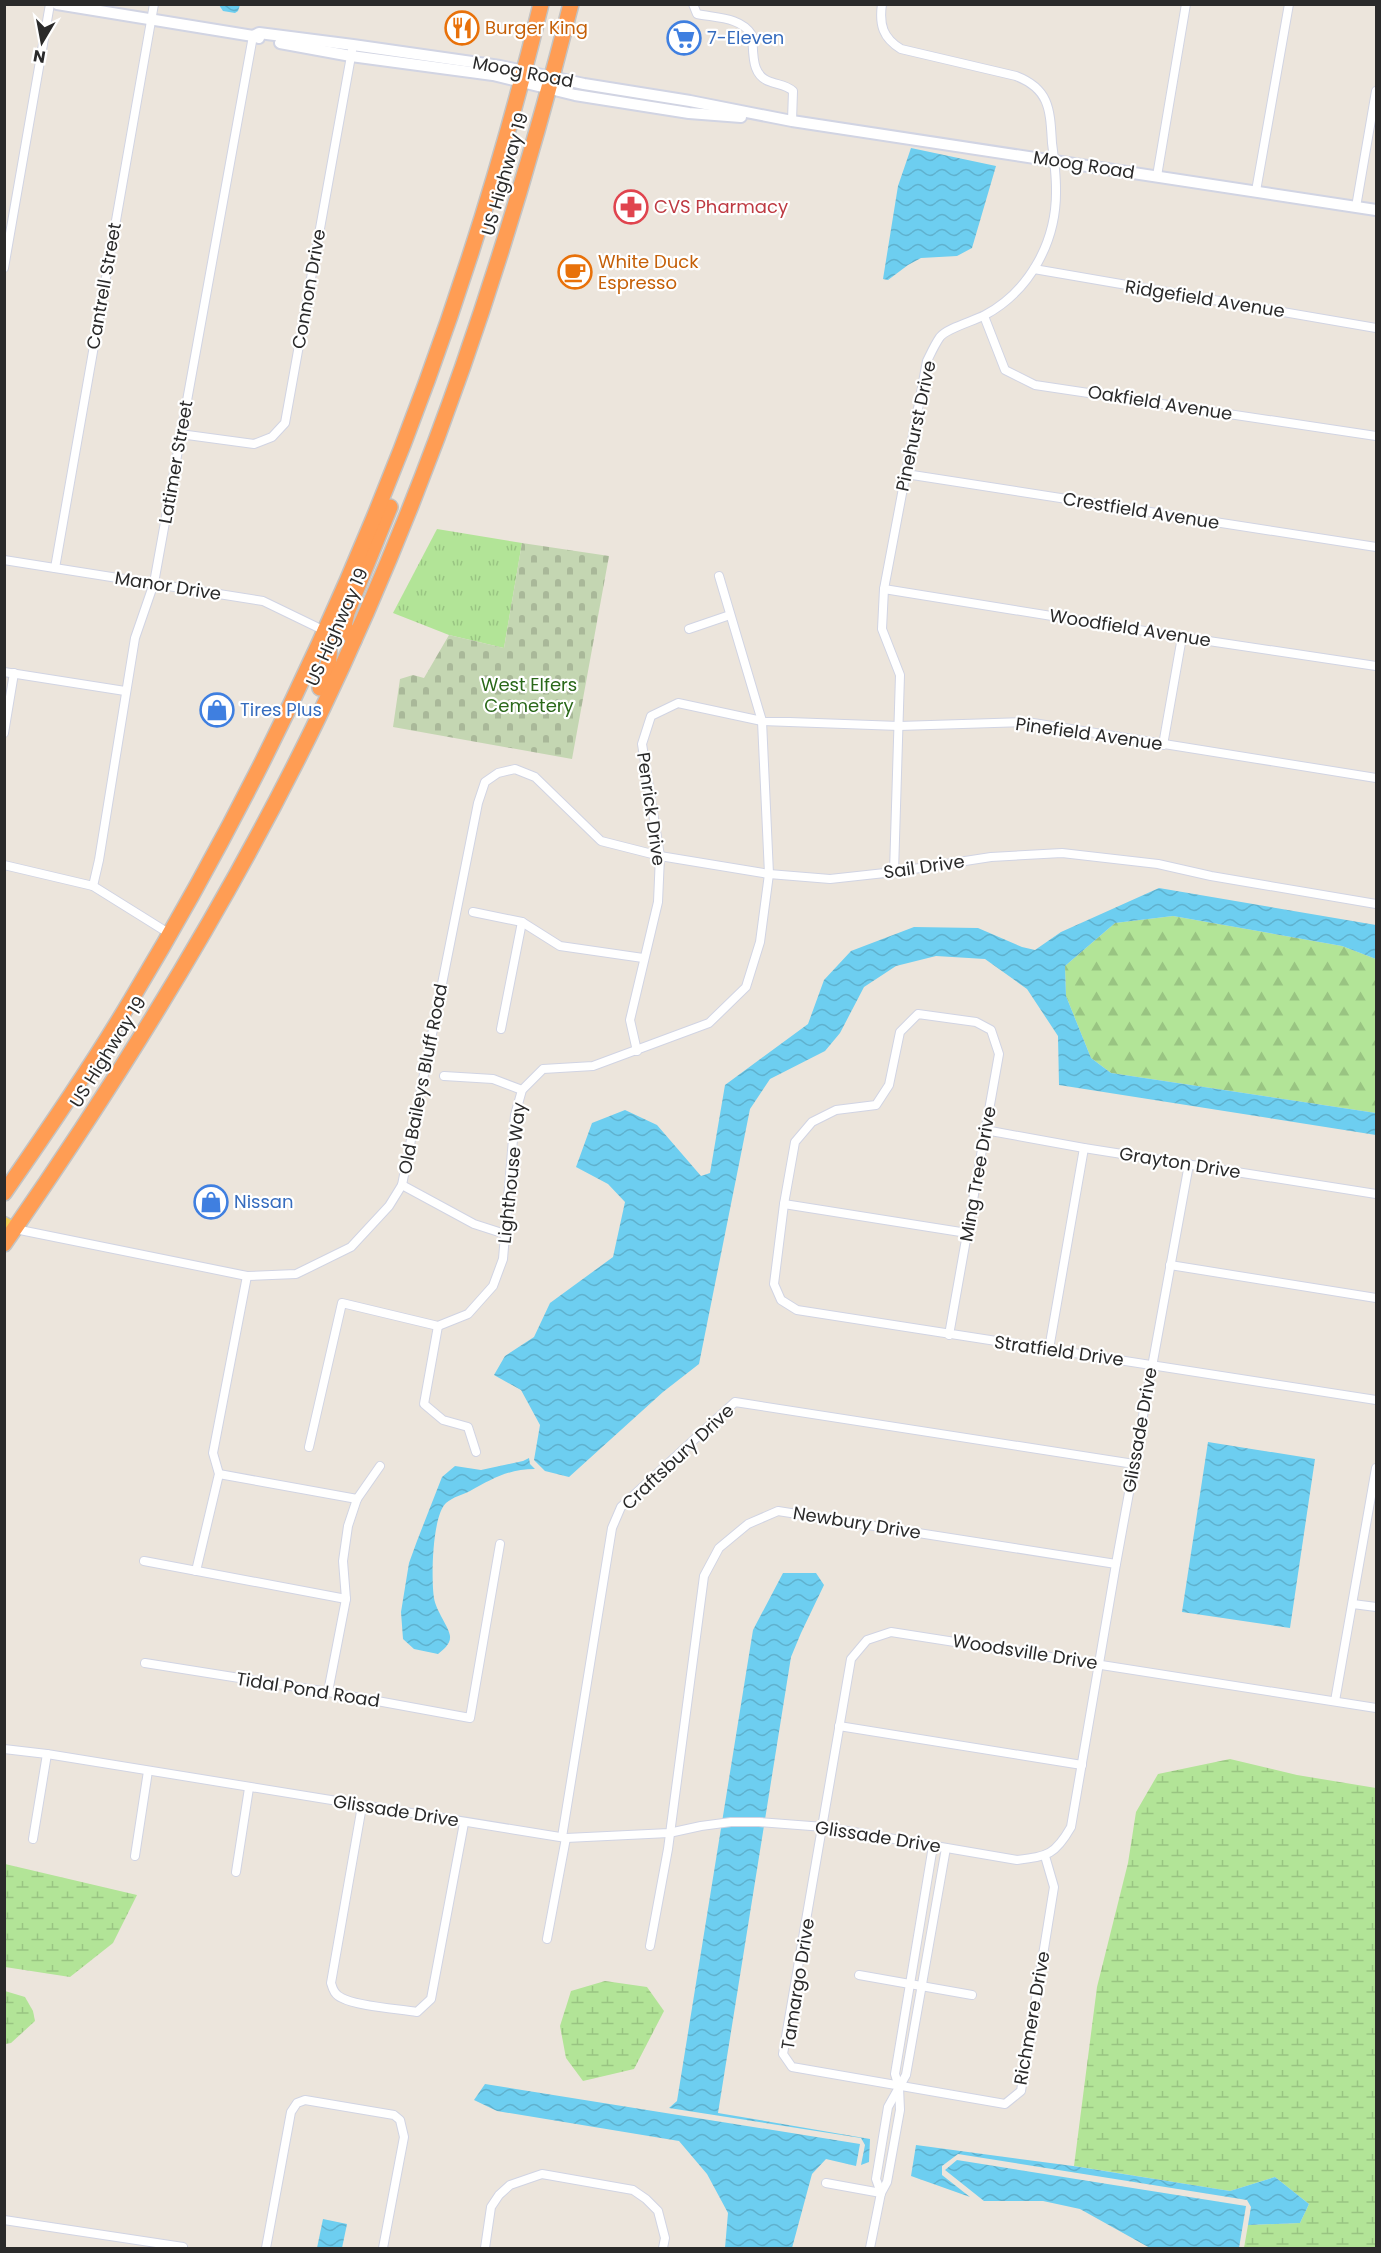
<svg xmlns="http://www.w3.org/2000/svg" width="1381" height="2253" font-family="Poppins,sans-serif">
	<defs>
		<pattern id="grass-tufts" width="24" height="20" patternUnits="userSpaceOnUse" patternTransform="scale(1.5)"><rect width="24" height="20" fill="#b2e497"/><path d="M3 7l-1-3M5 7V3M7 7l1-3M15 17l-1-3M17 17v-4M19 17l1-3" fill="none" stroke="#99c482"/></pattern>
		<pattern id="forest-firs" width="22" height="20" patternUnits="userSpaceOnUse" patternTransform="scale(1.5)"><rect width="22" height="20" fill="#b2e497"/><path d="M5 1l3.5 6h-7zM16 11l3.5 6h-7z" fill="#99c482"/></pattern>
		<pattern id="wetland-marsh" width="20" height="14" patternUnits="userSpaceOnUse" patternTransform="scale(1.5)"><rect width="20" height="14" fill="#b2e497"/><path d="M1 5h8M5 5V1M11 12h8M15 12V8" fill="none" stroke="#99c482"/></pattern>
		<pattern id="cemetery-stones" width="16" height="16" patternUnits="userSpaceOnUse" patternTransform="scale(1.5)"><rect width="16" height="16" fill="#c4d6b2"/><path d="M2 7V4a2 2 0 0 1 4 0v3zM10 15v-3a2 2 0 0 1 4 0v3z" fill="#a9b899"/></pattern>
		<pattern id="water-waves" width="16" height="10" patternUnits="userSpaceOnUse" patternTransform="scale(1.5)"><rect width="16" height="10" fill="#6dcef0"/><path d="M0 5q4-4 8 0t8 0" fill="none" stroke="#5fb1ce"/></pattern>
	</defs>
	<rect width="100%" height="100%" fill="#ece5dc"/>
	<polygon fill="url(#grass-tufts)" points="437,529 522,543 504,648 449,635 393,613"/>
	<polygon fill="url(#forest-firs)" points="1173,916 1342,946 1376,959 1376,1113 1111,1073 1091,1058 1066,996 1065,966 1115,923"/>
	<g fill="url(#wetland-marsh)">
		<polygon points="1230,1759 1297,1775 1376,1788 1376,2248 1244,2248 1248,2225 1300,2223 1309,2204 1275,2177 1230,2191 1074,2166 1097,1987 1128,1863 1136,1812 1158,1774"/>
		<polygon points="5,1864 137,1895 113,1943 70,1977 5,1967"/>
		<polygon points="605,1981 647,1987 664,2011 634,2069 583,2081 566,2058 560,2026 571,1991"/>
		<polygon points="5,1991 25,1997 33,2011 35,2021 11,2043 5,2044"/>
	</g>
	<polygon fill="url(#cemetery-stones)" points="522,543 609,556 572,759 393,727 400,679 413,675 424,678 449,635 504,648"/>
	<g fill="url(#water-waves)">
		<polygon points="219,5 219,4 240,5 238,11 235,13 223,11"/>
		<polygon points="911,148 996,166 972,248 957,256 921,258 908,265 888,280 883,279 898,186"/>
		<polygon points="1159,888 1376,925 1376,959 1342,946 1173,916 1115,923 1065,966 1066,996 1091,1058 1111,1073 1376,1113 1376,1135 1059,1085 1058,1036 1027,989 985,959 936,956 896,966 864,987 840,1033 825,1051 770,1079 750,1109 699,1364 663,1392 569,1477 545,1471 534,1460 540,1425 521,1390 494,1375 505,1356 534,1337 550,1303 613,1257 625,1202 608,1184 576,1167 592,1123 625,1110 657,1125 701,1176 710,1173 725,1085 808,1024 824,980 851,951 914,927 978,928 1022,947 1035,950 1061,932"/>
		<polygon points="1208,1442 1315,1459 1290,1628 1182,1612"/>
		<path d="M529 1458 530 1464 535 1469C508 1469 492 1479 470 1491 462 1495 453 1497 446 1503 432 1516 431 1579 434 1598 436 1611 449 1627 450 1636 451 1644 443 1650 438 1654L414 1649 403 1639 401 1612 409 1563 417 1541 442 1477 455 1466 481 1470 523 1461Z"/>
		<polygon points="783,1573 816,1573 824,1585 801,1633 791,1657 718,2113 870,2139 869,2162 861,2165 865,2145 861,2138 669,2108 677,2101 753,1630"/>
		<polygon points="485,2084 860,2144 856,2166 826,2159 812,2174 792,2248 725,2248 728,2213 707,2174 679,2141 497,2111 474,2100"/>
		<polygon points="916,2145 1073,2166 1230,2191 1275,2177 1309,2204 1300,2223 1248,2225 1251,2207 1247,2200 958,2154 942,2166 942,2175 970,2197 911,2176"/>
		<polygon points="957,2160 1246,2206 1239,2248 1150,2248 1080,2209 1043,2201 984,2201 945,2170"/>
		<polygon points="323,2219 347,2224 342,2248 317,2248"/>
	</g>
	<g fill="none" stroke-linecap="round" stroke-linejoin="round">
		<defs>
			<g id="street">
				<path d="M693 4 697 14C716 18 741 17 752 35 754 52 750 76 771 82 779 85 786 85 793 91L792 121"/>
				<path d="M882 4C879 25 883 38 901 49L1016 76C1050 89 1050 110 1052 143 1054 158 1056 173 1056 189 1057 240 1031 290 985 315 974 321 947 328 940 337 935 344 931 353 927 361L884 589 882 629 900 675 894 872"/>
				<polyline points="1157,176 1186,4"/>
				<polyline points="1256,191 1289,4"/>
				<polyline points="1356,207 1376,91"/>
				<polyline points="4,268 50,4"/>
				<polyline points="1034,269 1376,328"/>
				<polyline points="984,316 1005,370 1035,385 1376,436"/>
				<polyline points="180,434 254,444 272,437 285,423 353,45"/>
				<polyline points="906,474 1376,547"/>
				<polyline points="4,560 263,601 325,631"/>
				<polyline points="55,568 154,4"/>
				<polyline points="884,589 1182,637 1376,666"/>
				<polyline points="689,629 730,615"/>
				<polyline points="4,672 125,691"/>
				<polyline points="4,733 14,673"/>
				<polyline points="1163,745 1182,637"/>
				<polyline points="4,865 93,886 170,934"/>
				<polyline points="93,886 99,860 135,638 154,583 253,36"/>
				<polyline points="473,912 522,922 560,946 643,958"/>
				<polyline points="501,1029 522,922"/>
				<polyline points="637,1051 630,1020 658,902 660,856 642,744 651,716 678,703 762,721 899,726 1027,722 1376,778"/>
				<polyline points="444,1076 493,1079 522,1090"/>
				<polyline points="985,1130 1084,1148 1376,1194"/>
				<polyline points="402,1185 474,1224 505,1234"/>
				<polyline points="784,1204 967,1233"/>
				<polyline points="15,1229 247,1276 296,1274 351,1247 389,1206 402,1185 478,803 485,782 498,773 515,769 535,777 601,841 660,856 769,874 830,879 894,872 991,857 1062,853 1158,864 1211,876 1376,904"/>
				<polyline points="1170,1265 1376,1298"/>
				<polyline points="438,1326 424,1404 443,1420 468,1427 476,1452"/>
				<polyline points="949,1335 999,1054 991,1030 976,1022 918,1014 900,1032 889,1085 876,1105 836,1110 812,1122 795,1142 784,1204 774,1284 781,1300 797,1310 1376,1400"/>
				<polyline points="1049,1349 1084,1148"/>
				<polyline points="309,1447 342,1303 438,1326 468,1314 493,1286 503,1259 515,1115 522,1090 543,1069 593,1066 709,1023 746,987 760,942 769,874 762,721 719,576"/>
				<polyline points="219,1474 357,1499"/>
				<polyline points="144,1561 346,1599"/>
				<polyline points="196,1571 219,1474 213,1453 247,1276"/>
				<polyline points="1353,1604 1376,1607"/>
				<polyline points="145,1663 328,1692 470,1718 500,1544"/>
				<polyline points="328,1692 346,1599 343,1561 348,1526 357,1499 380,1466"/>
				<polyline points="1335,1701 1376,1468"/>
				<polyline points="839,1726 1082,1765"/>
				<path d="M4 1749 47 1754 566 1838 669 1833 701 1826 731 1822H759L824 1827 1017 1860C1048 1856 1055 1855 1071 1827L1116 1564 1189 1164"/>
				<path d="M362 1806 331 1983C333 1990 335 1995 342 1998 356 2006 399 2009 417 2012L431 1999 464 1823"/>
				<polyline points="562,1837 612,1528 621,1507 735,1402 1134,1464"/>
				<polyline points="33,1839 47,1754"/>
				<polyline points="135,1856 148,1771"/>
				<polyline points="1045,1856 1054,1887 1021,2091 1005,2104 792,2067 783,2054 851,1659 867,1640 891,1632 1376,1708"/>
				<polyline points="236,1872 249,1788"/>
				<polyline points="547,1939 566,1838"/>
				<polyline points="650,1946 668,1849 704,1576 719,1548 748,1524 778,1511 1116,1564"/>
				<polyline points="859,1975 972,1995"/>
				<polyline points="826,2183 881,2193"/>
				<polyline points="881,2193 876,2179 888,2107 906,2075 946,1848"/>
				<polyline points="4,2220 183,2247"/>
				<polyline points="266,2248 291,2112 297,2103 305,2100 394,2115 400,2120 404,2137 383,2248"/>
				<polyline points="485,2248 491,2207 499,2195 510,2185 542,2174 633,2190 646,2199 658,2211 665,2238 663,2248"/>
				<polyline points="870,2248 881,2193 887,2182 900,2110 899,2087 895,2074 933,1846"/>
			</g>
			<g id="secondary">
				<polyline points="57,4 253,36 259,38"/>
				<polyline points="253,36 259,33 353,45 500,66 584,84 690,101 792,121 1376,210"/>
				<polyline points="280,43 351,56 493,75 575,95 689,113 741,117"/>
			</g>
			<polyline id="primary" points="4,1223 15,1229"/>
			<g id="highway">
				<polyline points="354,640 344,626 347,613 390,507"/>
				<path d="M320 688C329 668 333 652 325 631"/>
				<path d="M4 1193C48 1130 92 1066 131 1000 317 691 456 355 541 4"/>
				<path d="M4 1244C121 1076 229 902 318 718 429 487 508 252 571 4"/>
			</g>
		</defs>
		<use href="#street" stroke="#d1d4e3" stroke-width="10"/>
		<use href="#secondary" stroke="#d1d4e3" stroke-width="14"/>
		<use href="#primary" stroke="#c3c3c3" stroke-width="15"/>
		<use href="#highway" stroke="#c3c3c3" stroke-width="18"/>
		<use href="#street" stroke="#fff" stroke-width="8"/>
		<use href="#secondary" stroke="#fff" stroke-width="10"/>
		<use href="#primary" stroke="#f3ce5a" stroke-width="12"/>
		<use href="#highway" stroke="#ff9d54" stroke-width="15"/>
	</g>
	<defs>
		<symbol id="restaurant-ring" viewBox="-11 -11 22 22"><circle r="9.5" fill="#fff" stroke="#e8710a" stroke-width="1.5"/><path d="M-5-6h1v4h1v-4h1v4h1v-4h1v5L-1.5 .5V6h-2V.5L-5-1ZM5-6V6H3V1.5H1.5Q1.5-4 5-6Z" fill="#e8710a"/></symbol>
		<symbol id="supermarket-ring" viewBox="-11 -11 22 22"><circle r="9.5" fill="#fff" stroke="#3f7fe0" stroke-width="1.5"/><path d="M-6-5.5h2.5l.6 2H6L4.5 2H-2.5L-4.4-4H-6ZM-1.5 3.2a1.3 1.3 0 1 0 .1 0ZM3 3.2a1.3 1.3 0 1 0 .1 0Z" fill="#3f7fe0"/></symbol>
		<symbol id="pharmacy-ring" viewBox="-11 -11 22 22"><circle r="9.5" fill="#fff" stroke="#e0444e" stroke-width="1.5"/><path d="M-2-6h4v4h4v4h-4v4h-4v-4h-4v-4h4Z" fill="#e0444e"/></symbol>
		<symbol id="cafe-ring" viewBox="-11 -11 22 22"><circle r="9.5" fill="#fff" stroke="#e8710a" stroke-width="1.5"/><path d="M-5.5-4.5H6V0H3Q3 3.5 0 3.5H-2.5Q-5.5 3.5-5.5 0ZM3-3.2v2h1.7v-2ZM-6 4.5H4V6H-6Z" fill="#e8710a"/></symbol>
		<symbol id="shop-ring" viewBox="-11 -11 22 22"><circle r="9.5" fill="#fff" stroke="#3f7fe0" stroke-width="1.5"/><path d="M-5-2.5h2.3a2.7 3.5 0 0 1 5.4 0H5L5.5 6h-11ZM-1.5-2.5h3a1.5 2.3 0 0 0-3 0Z" fill="#3f7fe0"/></symbol>
	</defs>
	<g fill-rule="evenodd">
		<use href="#restaurant-ring" x="443" y="9" width="38" height="38"/>
		<use href="#supermarket-ring" x="665" y="19" width="38" height="38"/>
		<use href="#pharmacy-ring" x="612" y="188" width="38" height="38"/>
		<use href="#cafe-ring" x="556" y="253" width="38" height="38"/>
		<use href="#shop-ring" x="198" y="691" width="38" height="38"/>
		<use href="#shop-ring" x="192" y="1183" width="38" height="38"/>
	</g>
	<g text-anchor="middle" stroke-width="4.5" stroke-linejoin="round" paint-order="stroke">
		<g font-size="18" fill="#c56008" stroke="#fff" text-anchor="start">
			<text x="485" y="34">Burger King</text>
			<text x="598" y="268">White Duck<tspan x="598" dy="21">Espresso</tspan></text>
		</g>
		<g font-size="18" fill="#366cbe" stroke="#fff" text-anchor="start">
			<text x="707" y="44">7-Eleven</text>
			<text x="240" y="716">Tires Plus</text>
			<text x="234" y="1208">Nissan</text>
		</g>
		<g font-size="18" fill="#2a2a2a" stroke="#fff">
			<text transform="translate(523 72) rotate(11)" y="6">Moog Road</text>
			<text transform="translate(1084 165) rotate(9)" y="6">Moog Road</text>
			<text transform="translate(505 174) rotate(-74)" y="6">US Highway 19</text>
			<text transform="translate(104 286) rotate(-80)" y="6">Cantrell Street</text>
			<text transform="translate(309 289) rotate(-80)" y="6">Connon Drive</text>
			<text transform="translate(1205 299) rotate(9)" y="6">Ridgefield Avenue</text>
			<text transform="translate(1160 403) rotate(9)" y="6">Oakfield Avenue</text>
			<text transform="translate(916 426) rotate(-78)" y="6">Pinehurst Drive</text>
			<text transform="translate(176 462) rotate(-80)" y="6">Latimer Street</text>
			<text transform="translate(1141 511) rotate(9)" y="6">Crestfield Avenue</text>
			<text transform="translate(168 586) rotate(9)" y="6">Manor Drive</text>
			<text transform="translate(337 627) rotate(-66)" y="6">US Highway 19</text>
			<text transform="translate(1130 628) rotate(9)" y="6">Woodfield Avenue</text>
			<text transform="translate(1089 734) rotate(8)" y="6">Pinefield Avenue</text>
			<text transform="translate(651 809) rotate(82)" y="6">Penrick Drive</text>
			<text transform="translate(924 867) rotate(-8)" y="6">Sail Drive</text>
			<text transform="translate(108 1052) rotate(-58)" y="6">US Highway 19</text>
			<text transform="translate(423 1079) rotate(-79)" y="6">Old Baileys Bluff Road</text>
			<text transform="translate(1180 1163) rotate(9)" y="6">Grayton Drive</text>
			<text transform="translate(512 1173) rotate(-84)" y="6">Lighthouse Way</text>
			<text transform="translate(978 1174) rotate(-80)" y="6">Ming Tree Drive</text>
			<text transform="translate(1059 1351) rotate(8)" y="6">Stratfield Drive</text>
			<text transform="translate(1140 1430) rotate(-80)" y="6">Glissade Drive</text>
			<text transform="translate(678 1457) rotate(-43)" y="6">Craftsbury Drive</text>
			<text transform="translate(857 1523) rotate(9)" y="6">Newbury Drive</text>
			<text transform="translate(1025 1652) rotate(9)" y="6">Woodsville Drive</text>
			<text transform="translate(308 1690) rotate(9)" y="6">Tidal Pond Road</text>
			<text transform="translate(396 1811) rotate(9)" y="6">Glissade Drive</text>
			<text transform="translate(878 1837) rotate(9)" y="6">Glissade Drive</text>
			<text transform="translate(798 1984) rotate(-81)" y="6">Tamargo Drive</text>
			<text transform="translate(1032 2018) rotate(-80)" y="6">Richmere Drive</text>
		</g>
		<g font-size="18" fill="#be3a42" stroke="#fff" text-anchor="start">
			<text x="654" y="213">CVS Pharmacy</text>
		</g>
		<g font-size="18" fill="#2a6819" stroke="#fff">
			<text x="529" y="691">West Elfers<tspan x="529" dy="21">Cemetery</tspan></text>
		</g>
	</g>
	<rect width="1381" height="2253" fill="none" stroke="#2a2a2a" stroke-width="12"/>
	<g transform="translate(42 42) rotate(190)" stroke="#ffffff" stroke-width="4.5" paint-order="stroke">
	<path d="M0-4.5L10 22L0 15L-10 22Z" fill="#2a2a2a"/>
	<text y="-9" font-size="16" font-weight="bold" text-anchor="middle" fill="#2a2a2a">N</text>
	</g>
</svg>
